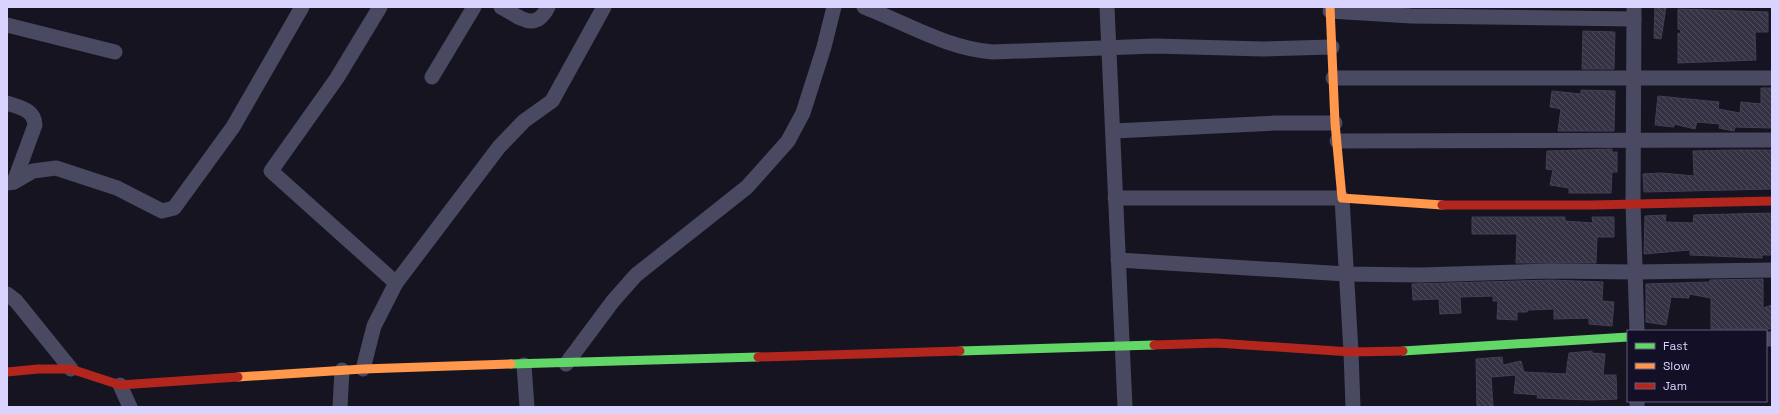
<svg xmlns="http://www.w3.org/2000/svg" width="1779" height="414" font-family="'Space Grotesk',sans-serif">
	<defs>
		<pattern id="building-back-hatch" width="6" height="6" patternUnits="userSpaceOnUse"><rect width="6" height="6" fill="#343243"/><path d="M-1 5l2 2M0 0l6 6M5-1l2 2" fill="none" stroke="#514f5f"/></pattern>
	</defs>
	<rect width="100%" height="100%" fill="#161421"/>
	<g fill="url(#building-back-hatch)" stroke="#433f54">
		<polygon points="1655,7 1666,7 1661,39 1654,38"/>
		<polygon points="1678,9 1768,12 1768,32 1755,32 1756,60 1678,63 1678,33 1680,34 1681,30 1678,29"/>
		<polygon points="1583,31 1615,32 1614,69 1582,69"/>
		<polygon points="1761,88 1772,88 1772,128 1735,127 1734,131 1719,128 1720,124 1697,122 1695,129 1674,124 1674,127 1655,125 1658,96 1719,102 1718,109 1740,113 1741,102 1761,104"/>
		<polygon points="1581,90 1615,91 1614,131 1558,131 1561,109 1550,107 1552,91 1581,94"/>
		<polygon points="1612,149 1612,152 1617,152 1617,172 1612,172 1611,193 1569,193 1569,188 1550,185 1553,170 1546,169 1547,151"/>
		<polygon points="1734,150 1772,150 1772,189 1644,192 1643,174 1661,173 1694,176 1693,151"/>
		<polygon points="1772,213 1772,255 1762,255 1762,258 1690,255 1690,250 1644,254 1645,216 1666,215 1665,222 1693,223 1694,215"/>
		<polygon points="1472,217 1565,217 1565,221 1593,223 1592,217 1614,217 1614,237 1597,237 1596,263 1516,263 1517,234 1472,234"/>
		<polygon points="1763,279 1763,308 1772,305 1772,329 1711,329 1711,298 1689,294 1689,298 1671,297 1666,325 1646,322 1646,284 1710,282 1710,280"/>
		<polygon points="1551,280 1603,282 1602,301 1614,302 1612,326 1589,324 1589,318 1554,319 1554,309 1528,310 1527,312 1517,312 1517,320 1497,319 1498,301 1493,301 1493,296 1460,297 1461,313 1440,314 1439,299 1413,300 1412,284"/>
		<polygon points="1592,351 1592,353 1605,354 1603,375 1616,375 1617,399 1592,400 1537,398 1538,395 1514,393 1516,375 1491,377 1493,406 1477,407 1476,359 1502,357 1503,365 1521,361 1524,372 1566,374 1569,353"/>
	</g>
	<g fill="none" stroke-linecap="round" stroke-linejoin="round">
		<g stroke="#4a4962" stroke-width="15">
			<polyline points="380,7 337,78 271,171 396,283"/>
			<path d="M501 7C520 17 535 33 548 7"/>
			<path d="M864 7C906 23 948 49 993 52L1155 46 1263 49 1332 47"/>
			<polyline points="1107,7 1125,407"/>
			<polyline points="1634,7 1633,203 1637,331"/>
			<polyline points="1330,11 1411,16 1634,19"/>
			<polyline points="7,25 115,52"/>
			<polyline points="432,77 474,7"/>
			<polyline points="1333,78 1772,78"/>
			<path d="M7 103C20 108 34 109 35 125L14 182"/>
			<polyline points="1114,131 1276,123 1335,123"/>
			<polyline points="1337,141 1772,140"/>
			<polyline points="7,183 14,182 33,171 56,168 117,188 162,211 174,208 233,127 302,7"/>
			<polyline points="1115,198 1342,198 1351,352 1353,407"/>
			<polyline points="1118,260 1346,274 1421,275 1551,271 1636,272 1772,270"/>
			<polyline points="7,294 16,301 71,369"/>
			<polyline points="1766,339 1772,339"/>
			<polyline points="566,364 613,301 636,275 747,187 788,141 803,113 824,47 834,7"/>
			<polyline points="524,365 527,407"/>
			<polyline points="363,369 374,326 396,283 499,147 524,121 552,101 604,7"/>
			<polyline points="120,385 130,407"/>
			<polyline points="340,407 342,370"/>
			<polyline points="1637,407 1637,401"/>
		</g>
		<g stroke="#63d668" stroke-width="9">
			<polyline points="960,351 1154,345"/>
			<polyline points="1403,351 1628,337"/>
			<polyline points="511,364 758,357"/>
		</g>
		<g stroke="#ff974d" stroke-width="9">
			<polyline points="1330,7 1335,123 1342,198 1442,205"/>
			<polyline points="238,377 363,369 511,364"/>
		</g>
		<g stroke="#b3261e" stroke-width="9">
			<polyline points="1442,205 1592,205 1772,201"/>
			<polyline points="1154,345 1217,343 1351,352 1403,351"/>
			<polyline points="758,357 960,351"/>
			<polyline points="7,372 38,369 71,369 120,385 238,377"/>
		</g>
	</g>
	<rect width="1779" height="414" fill="none" stroke="#d9d4ff" stroke-width="16"/>
	<rect x="1627" y="330" width="140" height="72" fill="#130f26" stroke="#625e7d"/>
	<rect x="1635" y="343" width="20" height="6" fill="#63d668" stroke="#625e7d"/>
	<text x="1663" y="350" font-size="12" fill="#d9d4ff">Fast</text>
	<rect x="1635" y="363" width="20" height="6" fill="#ff974d" stroke="#625e7d"/>
	<text x="1663" y="370" font-size="12" fill="#d9d4ff">Slow</text>
	<rect x="1635" y="383" width="20" height="6" fill="#b3261e" stroke="#625e7d"/>
	<text x="1663" y="390" font-size="12" fill="#d9d4ff">Jam</text>
</svg>
